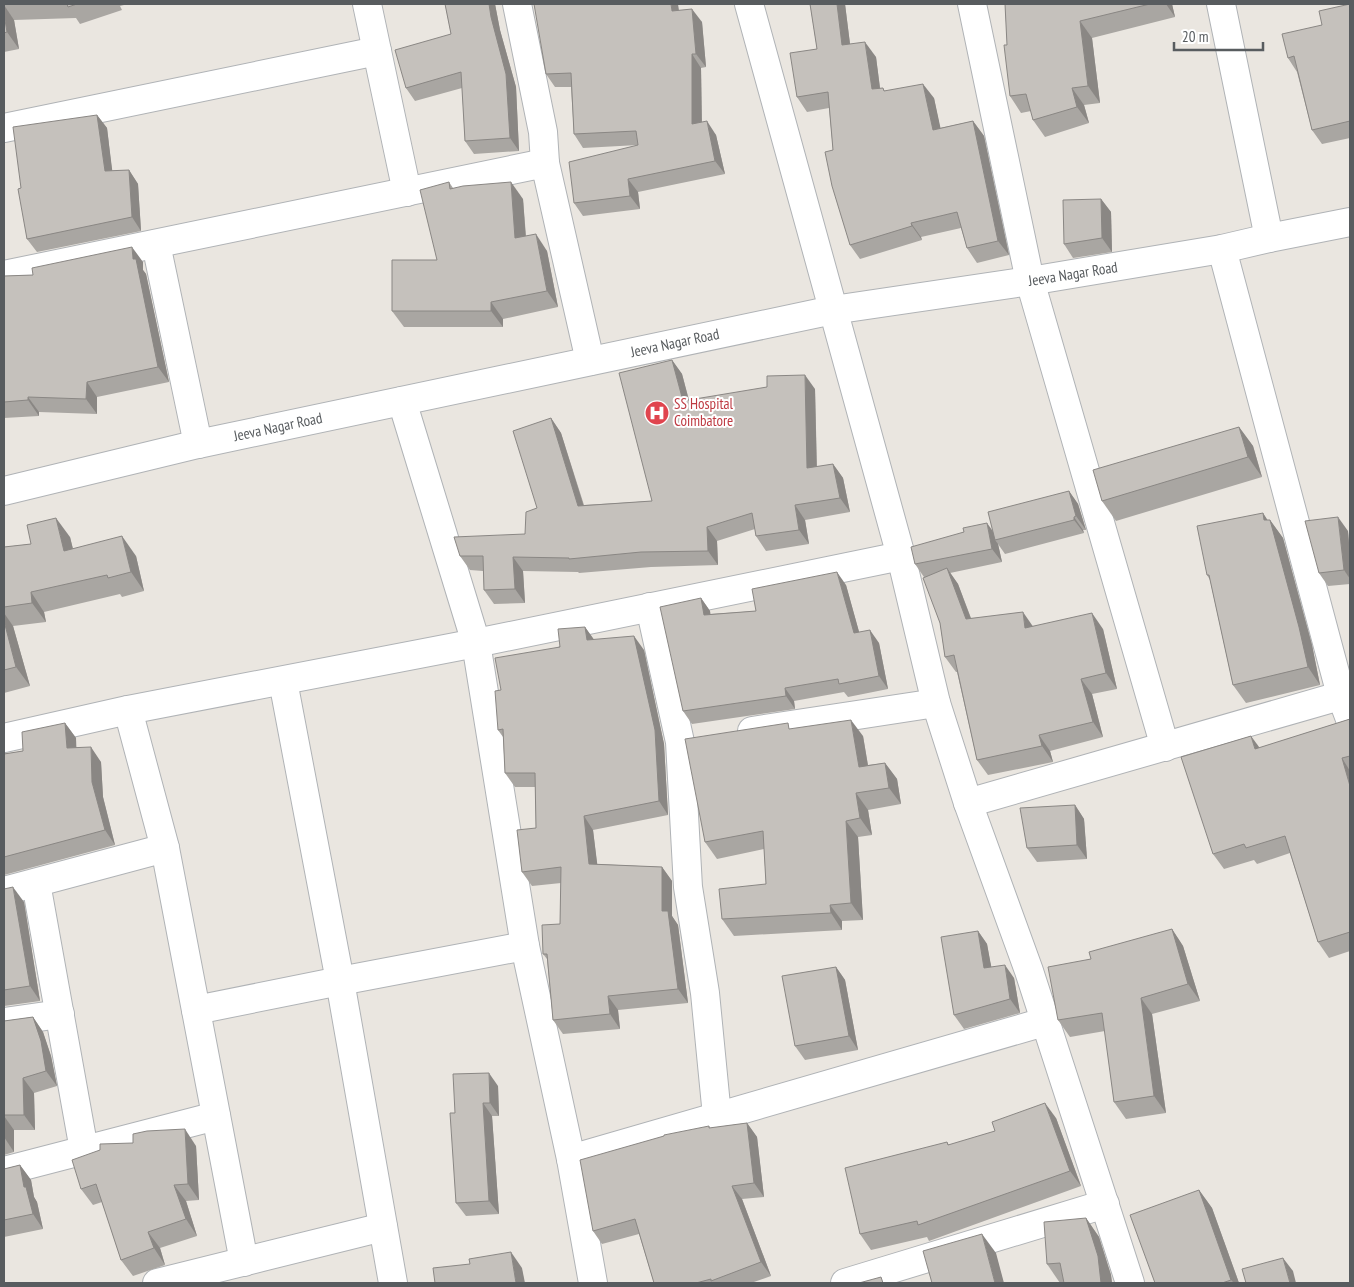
<svg xmlns="http://www.w3.org/2000/svg" width="1354" height="1287" font-family="'PT Sans Narrow',sans-serif">
	<rect width="100%" height="100%" fill="#eae6e0"/>
	<g fill="none" stroke-linecap="round" stroke-linejoin="round">
		<defs>
			<g id="minor">
				<polyline points="367,4 407,192"/>
				<polyline points="517,4 543,132 545,163"/>
				<polyline points="749,4 901,556 936,703 968,803 1029,971 1130,1283"/>
				<polyline points="972,4 1030,281 1165,747"/>
				<polyline points="1221,4 1269,238"/>
				<polyline points="4,128 377,51"/>
				<polyline points="156,244 198,444"/>
				<polyline points="1222,249 1341,695 1350,719"/>
				<polyline points="4,275 545,163 590,361"/>
				<polyline points="402,401 476,643 525,946 571,1159 593,1283"/>
				<polyline points="4,491 198,444 833,310 1030,281 1222,249 1269,238 1350,222"/>
				<polyline points="650,607 680,742 688,887 705,993 717,1116"/>
				<polyline points="283,681 340,981 393,1283"/>
				<polyline points="128,710 165,848 244,1262"/>
				<polyline points="752,731 936,703"/>
				<polyline points="4,738 128,710 476,643 901,556"/>
				<polyline points="968,803 1350,693"/>
				<polyline points="36,883 84,1150"/>
				<polyline points="4,891 165,848"/>
				<polyline points="196,1010 340,981 525,946"/>
				<polyline points="4,1022 60,1014"/>
				<polyline points="571,1159 1044,1022"/>
				<polyline points="4,1171 216,1116"/>
				<polyline points="157,1283 383,1227"/>
				<polyline points="845,1283 1105,1204"/>
			</g>
		</defs>
		<use href="#minor" stroke="#b0b3b6" stroke-width="30"/>
		<use href="#minor" stroke="#fff" stroke-width="28"/>
	</g>
	<g fill="#a9a6a2">
		<polygon points="4,4 128,4 120,6 122,10 80,24 76,18 14,20 19,49 4,52"/>
		<polygon points="445,4 495,4 500,30 516,87 519,151 474,154 465,141 462,88 415,101 406,88 451,34"/>
		<polygon points="810,4 845,4 850,44 876,57 880,88 885,91 934,98 940,128 973,121 984,136 1009,255 977,263 967,248 961,228 921,237 922,240 860,259 850,245 833,150 829,108 807,112 797,97 817,49"/>
		<polygon points="1005,4 1172,4 1175,17 1092,38 1100,103 1084,105 1089,123 1045,137 1033,120 1031,111 1021,113 1010,96"/>
		<polygon points="1350,4 1350,138 1322,144 1312,130 1297,72 1288,58 1322,25"/>
		<polygon points="679,10 702,22 706,67 701,68 702,122 716,135 725,174 638,192 640,209 583,216 574,203 638,145 583,148 574,134 571,87 555,87 546,74"/>
		<polygon points="97,115 107,128 112,171 129,170 138,184 141,231 37,252 27,239 21,188"/>
		<polygon points="449,182 453,188 523,199 526,236 547,251 558,307 503,319 503,327 404,327 392,311 437,260"/>
		<polygon points="1101,199 1111,212 1112,252 1073,258 1064,244"/>
		<polygon points="143,262 143,270 146,274 169,382 97,397 97,414 39,412 39,416 4,418 4,276 33,275"/>
		<polygon points="672,360 682,374 689,400 815,389 817,467 833,464 843,478 850,512 805,520 809,544 766,551 756,536 755,529 717,541 718,565 651,567 579,573 578,572 523,571 525,603 494,604 484,590 483,571 470,570 460,556 525,534 537,508 551,418 561,433 584,505 652,501"/>
		<polygon points="1239,427 1253,446 1262,477 1116,521 1102,501"/>
		<polygon points="1069,491 1078,504 1086,530 1083,530 1084,533 1005,554 998,544 1002,562 950,573 958,584 971,618 1033,626 1103,629 1117,689 1092,694 1103,737 1050,751 1053,762 988,775 977,760 957,672 956,672 945,657 940,623 924,577 915,564 993,532"/>
		<polygon points="1263,513 1267,520 1270,520 1283,538 1312,645 1320,685 1246,703 1233,685 1210,580 1207,575"/>
		<polygon points="1348,531 1350,554 1350,584 1328,586 1319,573"/>
		<polygon points="70,537 73,549 136,556 144,591 122,597 120,594 44,612 46,622 13,626 30,686 4,693 4,547 31,544"/>
		<polygon points="846,585 859,632 879,643 888,689 848,697 844,692 794,701 795,709 692,724 683,711 701,598 710,611 710,614 756,611"/>
		<polygon points="585,627 594,640 644,650 664,744 668,815 593,830 597,864 662,867 672,881 672,916 678,925 688,1003 618,1010 620,1029 563,1034 553,1020 547,959 543,954 560,924 561,883 532,886 522,872 536,828 535,787 515,787 505,773 503,737 498,730 501,690"/>
		<polygon points="1350,719 1350,951 1329,958 1318,942 1290,853 1257,864 1254,860 1224,869 1213,854 1259,748"/>
		<polygon points="65,723 76,738 76,747 101,762 103,797 115,845 4,875 4,754 23,751"/>
		<polygon points="792,729 863,736 868,765 885,763 897,779 901,804 868,810 872,835 858,837 863,920 842,921 842,930 734,936 722,919 766,884 764,849 717,859 705,842"/>
		<polygon points="1075,805 1084,819 1087,859 1037,862 1027,848"/>
		<polygon points="4,889 24,902 40,1001 4,1006"/>
		<polygon points="1172,929 1183,946 1200,1001 1152,1014 1166,1113 1126,1119 1114,1102 1105,1031 1070,1037 1058,1020 1091,959"/>
		<polygon points="978,931 987,944 991,967 1014,978 1020,1013 964,1029 954,1015"/>
		<polygon points="836,967 845,980 858,1050 805,1060 795,1046"/>
		<polygon points="33,1017 43,1032 51,1056 57,1086 34,1093 35,1130 14,1130 14,1152 4,1155 4,1021"/>
		<polygon points="498,1086 499,1116 492,1116 499,1214 466,1216 456,1203 455,1113"/>
		<polygon points="1056,1118 1081,1186 929,1241 927,1237 871,1250 860,1234 947,1142 949,1145"/>
		<polygon points="747,1123 757,1137 764,1197 742,1199 771,1276 751,1283 654,1283 639,1234 602,1244 593,1231 709,1126 710,1128"/>
		<polygon points="133,1143 196,1146 199,1200 186,1201 197,1236 160,1248 165,1265 133,1276 121,1260 102,1202 93,1205 81,1189"/>
		<polygon points="20,1165 31,1180 34,1197 37,1202 43,1229 4,1237 4,1169"/>
		<polygon points="1199,1190 1212,1208 1239,1283 1155,1283"/>
		<polygon points="1086,1218 1099,1237 1111,1275 1112,1283 1060,1283 1047,1264"/>
	</g>
	<g fill="#8a8784">
		<polygon points="489,4 495,4 500,30 516,87 519,151 510,138"/>
		<polygon points="671,4 678,4 681,24 672,11"/>
		<polygon points="837,4 845,4 852,60 842,45"/>
		<polygon points="1166,4 1172,4 1175,17"/>
		<polygon points="4,5 14,20 19,49 7,32 4,14"/>
		<polygon points="692,9 702,22 706,67 696,54"/>
		<polygon points="1080,21 1092,38 1100,103 1088,86"/>
		<polygon points="865,42 876,57 882,104 872,89"/>
		<polygon points="692,54 701,68 702,138 692,124"/>
		<polygon points="923,84 934,98 944,144 933,130"/>
		<polygon points="1072,88 1084,105 1089,123 1077,107"/>
		<polygon points="97,115 107,128 114,185 105,171"/>
		<polygon points="707,121 716,135 725,174 715,161"/>
		<polygon points="973,121 984,136 1009,255 998,241"/>
		<polygon points="129,170 138,184 141,231 132,217"/>
		<polygon points="628,179 638,192 640,209 630,196"/>
		<polygon points="511,182 523,199 527,255 515,238"/>
		<polygon points="1101,199 1111,212 1112,252 1102,238"/>
		<polygon points="911,223 921,237 922,240 912,226"/>
		<polygon points="536,234 547,251 558,307 547,291"/>
		<polygon points="132,247 143,262 143,270 146,274 169,382 158,367 133,259"/>
		<polygon points="491,302 503,319 503,327 491,311"/>
		<polygon points="672,360 682,374 693,416 683,401"/>
		<polygon points="805,375 815,389 817,483 807,468"/>
		<polygon points="87,382 97,397 97,414 86,399"/>
		<polygon points="28,397 39,412 39,416 28,400"/>
		<polygon points="551,418 561,433 588,520 578,506"/>
		<polygon points="1239,427 1253,446 1262,477 1248,457"/>
		<polygon points="833,464 843,478 850,512 840,498"/>
		<polygon points="1069,491 1078,504 1086,530 1076,516"/>
		<polygon points="795,505 805,520 809,544 799,530"/>
		<polygon points="1263,513 1272,527 1270,520 1283,538 1312,645 1320,685 1308,667 1264,520"/>
		<polygon points="1074,517 1083,530 1084,533 1074,520"/>
		<polygon points="1338,517 1348,531 1350,554 1350,579 1344,570"/>
		<polygon points="56,518 70,537 78,570 64,551"/>
		<polygon points="987,523 997,537 995,540 998,544 1002,562 992,549"/>
		<polygon points="707,527 717,541 718,565 708,551"/>
		<polygon points="122,536 136,556 144,591 131,572"/>
		<polygon points="513,557 523,571 525,603 515,589"/>
		<polygon points="947,568 958,584 977,635 966,619"/>
		<polygon points="837,572 846,585 863,646 854,633"/>
		<polygon points="31,592 44,612 46,622 32,603"/>
		<polygon points="701,598 710,611 713,628 704,615"/>
		<polygon points="1023,612 1034,628 1025,628"/>
		<polygon points="4,613 13,626 30,686 16,667 4,621"/>
		<polygon points="1092,613 1103,629 1117,689 1106,673"/>
		<polygon points="585,627 595,641 587,640"/>
		<polygon points="870,630 879,643 888,689 879,676"/>
		<polygon points="634,636 644,650 664,744 668,815 659,801"/>
		<polygon points="1081,679 1092,694 1103,737 1093,722"/>
		<polygon points="785,688 794,701 795,709 786,696"/>
		<polygon points="851,720 863,736 871,784 859,767"/>
		<polygon points="65,723 76,738 77,763 67,748"/>
		<polygon points="1039,735 1050,751 1053,762 1042,746"/>
		<polygon points="1251,736 1262,751 1255,749"/>
		<polygon points="91,747 101,762 103,797 115,845 105,830 92,782"/>
		<polygon points="1342,758 1350,771 1350,786"/>
		<polygon points="885,763 897,779 901,804 889,788"/>
		<polygon points="856,793 868,810 872,835 860,818"/>
		<polygon points="1075,805 1084,819 1087,859 1077,845"/>
		<polygon points="584,816 593,830 599,878 589,864"/>
		<polygon points="846,821 858,837 863,920 851,903"/>
		<polygon points="662,867 672,881 672,916 678,925 688,1003 678,989 662,911"/>
		<polygon points="13,887 24,902 40,1001 30,986"/>
		<polygon points="830,905 842,921 842,930 831,913"/>
		<polygon points="1172,929 1183,946 1200,1001 1188,984"/>
		<polygon points="978,931 987,944 994,981 984,968"/>
		<polygon points="1005,965 1014,978 1020,1013 1010,999"/>
		<polygon points="836,967 845,980 858,1050 849,1036"/>
		<polygon points="608,996 618,1010 620,1029 610,1014"/>
		<polygon points="1141,998 1152,1014 1166,1113 1154,1096"/>
		<polygon points="33,1017 43,1032 51,1056 57,1086 46,1071"/>
		<polygon points="489,1073 498,1086 499,1116 490,1103"/>
		<polygon points="23,1078 34,1093 35,1130 24,1115"/>
		<polygon points="483,1103 492,1116 499,1214 489,1201"/>
		<polygon points="1045,1103 1056,1118 1081,1186 1070,1171"/>
		<polygon points="4,1116 14,1130 14,1152 4,1137"/>
		<polygon points="747,1123 757,1137 764,1197 754,1183"/>
		<polygon points="185,1129 196,1146 199,1200 188,1184"/>
		<polygon points="20,1165 31,1180 34,1197 37,1202 43,1229 33,1214 24,1187"/>
		<polygon points="174,1185 186,1201 197,1236 186,1219"/>
		<polygon points="732,1186 742,1199 771,1276 761,1262"/>
		<polygon points="1199,1190 1212,1208 1239,1283 1234,1283 1231,1280"/>
		<polygon points="1086,1218 1099,1237 1111,1275 1112,1283 1101,1283"/>
		<polygon points="148,1232 160,1248 165,1265 154,1248"/>
		<polygon points="982,1234 996,1253 1004,1283 995,1283"/>
		<polygon points="511,1252 522,1268 525,1283 516,1283"/>
		<polygon points="1283,1258 1293,1271 1296,1283 1290,1283"/>
	</g>
	<g fill="#c5c1bc" stroke="#8a8784">
		<polygon points="67,4 77,4 68,7"/>
		<polygon points="445,4 489,4 491,17 506,74 510,138 465,141 461,72 406,88 395,50 451,34"/>
		<polygon points="534,4 671,4 672,11 692,9 696,54 692,54 692,124 707,121 715,161 628,179 630,196 574,203 569,162 638,145 636,131 574,134 571,73 546,74"/>
		<polygon points="810,4 837,4 842,45 865,42 872,89 883,88 884,91 923,84 933,130 973,121 998,241 967,248 957,212 911,223 912,226 850,245 832,186 825,152 833,150 828,92 797,97 790,53 817,49"/>
		<polygon points="1005,4 1150,4 1080,21 1088,86 1072,88 1077,107 1033,120 1026,94 1010,96 1004,45 1007,45"/>
		<polygon points="1350,4 1350,121 1312,130 1294,56 1288,58 1282,34 1322,25 1319,11"/>
		<polygon points="4,14 7,32 4,33"/>
		<polygon points="97,115 105,171 129,170 132,217 27,239 18,189 21,188 13,127"/>
		<polygon points="449,182 450,189 463,186 511,182 515,238 536,234 547,291 491,302 491,311 392,311 392,260 437,260 420,190"/>
		<polygon points="1101,199 1102,238 1064,244 1063,200"/>
		<polygon points="132,247 133,259 136,259 158,367 87,382 86,399 28,397 28,400 4,402 4,276 33,275 32,268"/>
		<polygon points="672,360 683,401 767,387 767,376 805,375 807,468 833,464 840,498 795,505 799,530 756,536 752,513 707,527 708,551 641,552 569,559 569,558 513,557 515,589 484,590 483,556 460,556 454,537 525,534 526,512 537,508 513,431 551,418 578,506 652,501 619,373"/>
		<polygon points="1239,427 1248,457 1102,501 1093,470"/>
		<polygon points="1069,491 1076,516 1074,517 1074,520 995,540 988,512"/>
		<polygon points="1263,513 1264,520 1270,520 1299,627 1308,667 1233,685 1209,575 1207,575 1197,526"/>
		<polygon points="1338,517 1344,570 1319,573 1305,521"/>
		<polygon points="56,518 64,551 122,536 131,572 108,578 107,575 31,592 32,603 4,607 4,547 31,544 27,525"/>
		<polygon points="987,523 992,549 915,564 911,547 964,532 963,528"/>
		<polygon points="947,568 966,619 1023,612 1025,628 1092,613 1106,673 1081,679 1093,722 1039,735 1042,746 977,760 954,655 945,657 940,623 923,578"/>
		<polygon points="837,572 854,633 870,630 879,676 839,684 838,679 785,688 786,696 683,711 660,607 701,598 704,615 756,611 752,589"/>
		<polygon points="4,621 16,667 4,670"/>
		<polygon points="585,627 587,640 634,636 655,730 659,801 584,816 589,864 662,867 662,911 668,911 678,989 608,996 610,1014 553,1020 547,954 543,954 542,925 560,924 561,867 522,872 517,830 536,828 535,773 505,773 503,729 498,730 495,691 501,690 495,658 560,647 558,629"/>
		<polygon points="1350,719 1350,756 1342,758 1350,786 1350,932 1318,942 1285,836 1246,848 1244,844 1213,854 1181,757 1251,736 1255,749"/>
		<polygon points="851,720 859,767 885,763 889,788 856,793 860,818 846,821 851,903 830,905 831,913 722,919 719,889 766,884 763,831 705,842 685,739 788,723 789,729"/>
		<polygon points="65,723 67,748 91,747 92,782 105,830 4,857 4,754 23,751 22,732"/>
		<polygon points="1075,805 1077,845 1027,848 1020,808"/>
		<polygon points="13,887 30,986 4,990 4,889"/>
		<polygon points="1172,929 1188,984 1141,998 1154,1096 1114,1102 1102,1013 1058,1020 1048,967 1091,959 1089,952"/>
		<polygon points="978,931 984,968 1005,965 1010,999 954,1015 941,937"/>
		<polygon points="836,967 849,1036 795,1046 782,976"/>
		<polygon points="33,1017 41,1041 46,1071 23,1078 24,1115 4,1115 4,1021"/>
		<polygon points="489,1073 490,1103 483,1103 489,1201 456,1203 450,1113 455,1113 453,1074"/>
		<polygon points="1045,1103 1070,1171 918,1225 917,1221 860,1234 845,1168 947,1142 948,1145 995,1131 992,1122"/>
		<polygon points="747,1123 754,1183 732,1186 761,1262 711,1281 711,1279 696,1283 654,1283 635,1219 593,1231 580,1160 664,1136 664,1135 709,1126 709,1128"/>
		<polygon points="185,1129 188,1184 174,1185 186,1219 148,1232 154,1248 121,1260 96,1184 81,1189 72,1160 100,1150 100,1144 133,1143 133,1134 147,1131"/>
		<polygon points="20,1165 24,1187 26,1187 33,1214 4,1220 4,1169"/>
		<polygon points="1199,1190 1231,1280 1222,1283 1155,1283 1130,1215"/>
		<polygon points="1086,1218 1098,1256 1101,1283 1064,1283 1060,1263 1047,1264 1044,1222"/>
		<polygon points="982,1234 995,1283 932,1283 923,1251"/>
		<polygon points="511,1252 516,1283 435,1283 433,1268 470,1264 469,1259"/>
		<polygon points="1283,1258 1290,1283 1246,1283 1242,1269"/>
		<polygon points="881,1277 883,1283 859,1283"/>
	</g>
	<defs>
		<symbol id="hospital-disc" viewBox="-11 -11 22 22"><circle r="9.5" fill="#e0444e" stroke="#fff"/><path d="M-5-5h3v3.5h4V-5h3V5h-3V1.5h-4V5h-3Z" fill="#fff"/></symbol>
	</defs>
	<g fill-rule="evenodd">
		<use href="#hospital-disc" x="643" y="399" width="28" height="28"/>
	</g>
	<g text-anchor="middle" stroke-width="4" stroke-linejoin="round" paint-order="stroke">
		<g font-size="15" fill="#585c5f" stroke="#fff">
			<text transform="translate(1073 274) rotate(-9)" y="5">Jeeva Nagar Road</text>
			<text transform="translate(675 343) rotate(-12)" y="5">Jeeva Nagar Road</text>
			<text transform="translate(278 427) rotate(-12)" y="5">Jeeva Nagar Road</text>
		</g>
		<g font-size="15" fill="#be3a42" stroke="#fff" text-anchor="start">
			<text x="674" y="409">SS Hospital<tspan x="674" dy="17">Coimbatore</tspan></text>
		</g>
	</g>
	<rect width="1354" height="1287" fill="none" stroke="#585c5f" stroke-width="10"/>
	<path d="M1174 42v8h89v-8" fill="none" stroke="#585c5f" stroke-width="2.5"/>
	<text x="1182" y="42" font-size="15" fill="#585c5f" stroke="#ffffff" stroke-width="4" paint-order="stroke">20 m</text>
</svg>
